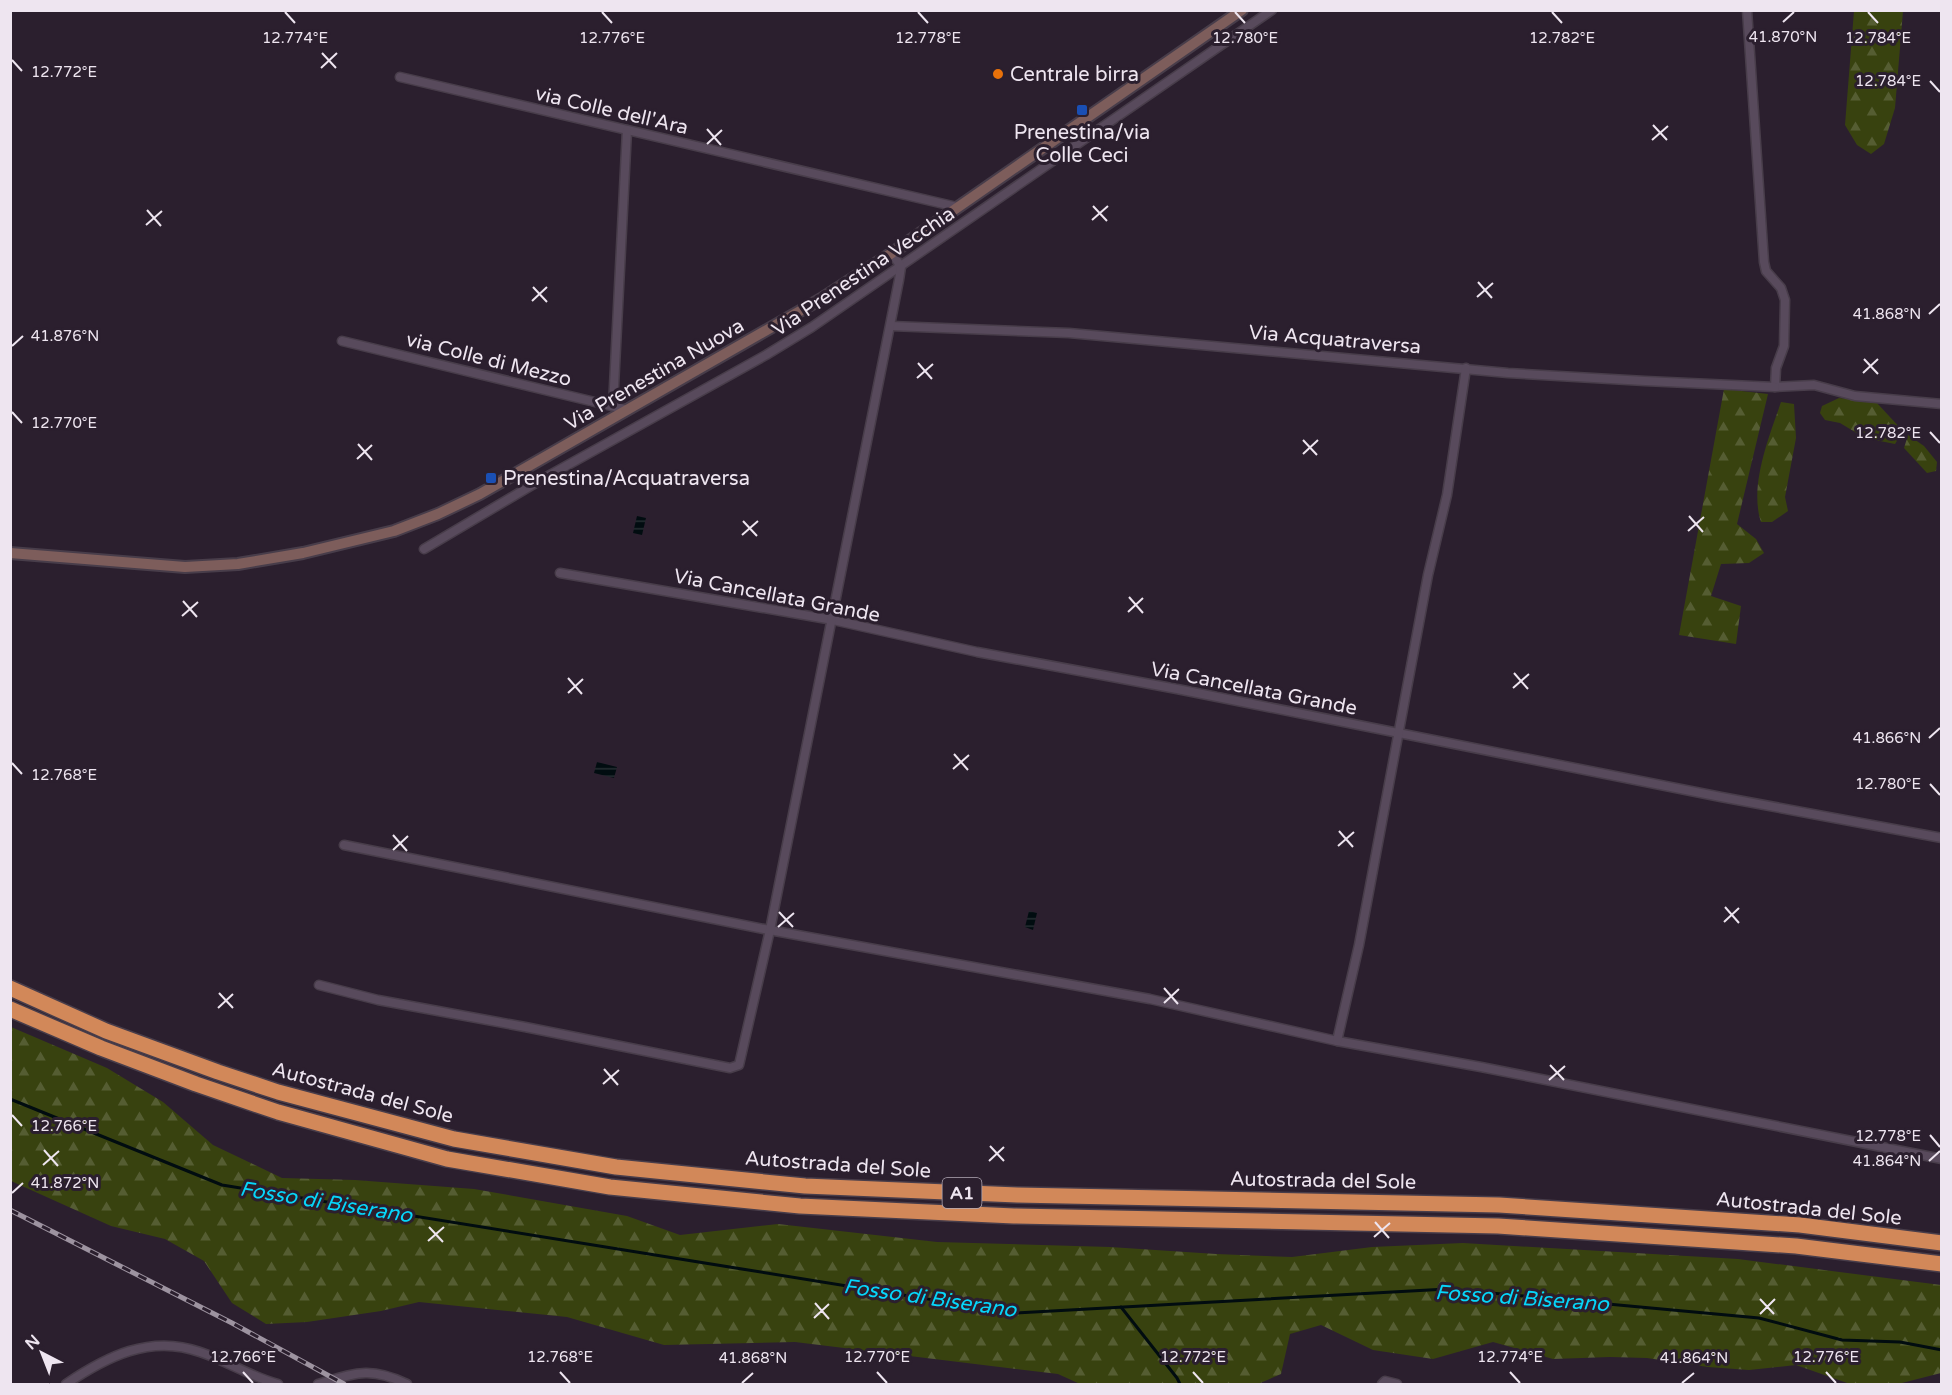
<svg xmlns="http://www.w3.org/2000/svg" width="1952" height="1395" font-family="'Varela Round',sans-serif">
	<defs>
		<pattern id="forest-firs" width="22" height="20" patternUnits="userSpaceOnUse" patternTransform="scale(1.5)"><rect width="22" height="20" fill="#38420f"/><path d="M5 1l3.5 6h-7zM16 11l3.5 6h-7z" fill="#555d32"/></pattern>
		<pattern id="water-rules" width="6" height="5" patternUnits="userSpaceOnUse" patternTransform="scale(1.5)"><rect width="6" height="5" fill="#010c10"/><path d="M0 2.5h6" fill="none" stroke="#262f33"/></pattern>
	</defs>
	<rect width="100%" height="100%" fill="#2b1f2e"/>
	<g fill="url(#forest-firs)">
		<polygon points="1854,11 1903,11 1895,108 1884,144 1871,154 1857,145 1845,125"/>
		<polygon points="1724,389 1768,394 1737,524 1756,539 1764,553 1749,563 1721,564 1711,596 1741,606 1736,644 1679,635"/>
		<polygon points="1839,398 1876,402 1903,431 1895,444 1865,438 1840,423 1825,420 1820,413 1822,406"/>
		<path d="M1781 402 1794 404 1796 438 1785 497 1788 511 1772 522H1761C1749 486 1769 437 1781 402Z"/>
		<polygon points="1908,435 1924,446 1937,462 1936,471 1927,473 1904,448"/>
		<polygon points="11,1027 107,1068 163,1102 213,1145 282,1178 355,1180 474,1189 627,1216 680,1235 778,1224 937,1242 1110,1247 1216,1254 1292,1257 1372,1247 1463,1243 1738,1259 1941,1285 1941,1373 1898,1384 1850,1384 1796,1365 1749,1370 1708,1367 1647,1358 1610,1357 1553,1359 1493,1342 1433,1359 1373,1350 1321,1325 1290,1334 1281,1374 1258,1384 1080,1384 1058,1374 795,1342 664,1345 567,1317 419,1302 381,1311 307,1322 266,1324 232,1303 204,1261 165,1239 111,1226 11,1181"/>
	</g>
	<g fill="url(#water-rules)">
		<polygon points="637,516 646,518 642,535 633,533"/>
		<polygon points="597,762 617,767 614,778 594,773"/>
		<polygon points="1029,911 1037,913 1033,930 1025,927"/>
	</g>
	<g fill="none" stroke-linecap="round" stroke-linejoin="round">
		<g stroke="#010c10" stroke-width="3">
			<polyline points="10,1099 222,1185 1014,1313 1447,1289 1759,1318 1842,1340 1900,1342 1942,1350"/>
			<polyline points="1121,1307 1177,1378 1180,1384"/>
		</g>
		<defs>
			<g id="minor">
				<polyline points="1747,10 1764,262 1766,271 1781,288 1785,300 1784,346 1776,368 1775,387 1814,385 1855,396 1942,404"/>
				<polyline points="400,77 957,207"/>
				<polyline points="891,326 1069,333 1508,373 1645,381 1775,387"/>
				<polyline points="342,341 628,410"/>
				<polyline points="613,406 627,130"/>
				<polyline points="424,549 539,481 766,355 812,327 1272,10"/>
				<polyline points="560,573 833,620 977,652 1177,689 1721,797 1942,838"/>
				<polyline points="344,845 764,929 1150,999 1337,1041 1481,1067 1942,1159"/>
				<polyline points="319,985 378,1000 525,1027 730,1068 739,1065 770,930 899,280 901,267 892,253"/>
				<polyline points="1337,1041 1359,945 1428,575 1447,495 1466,368"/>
				<path d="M66 1384C106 1357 150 1334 200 1352 227 1361 251 1377 278 1384"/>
				<path d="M318 1384C355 1373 370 1366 407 1384"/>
				<polyline points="1382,1384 1385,1381 1397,1384"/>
			</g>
			<polyline id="secondary" points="10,553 185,567 238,564 303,553 394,531 438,514 480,494 821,299 892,253 1242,10"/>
			<g id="motorway">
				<polyline points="10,988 106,1031 218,1072 278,1092 454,1139 616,1167 805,1186 1017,1195 1499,1205 1800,1225 1942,1243"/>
				<polyline points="10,1009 101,1048 196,1084 278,1112 447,1159 610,1187 800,1206 1014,1216 1498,1226 1796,1246 1942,1264"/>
			</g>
		</defs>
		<use href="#minor" stroke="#483d4a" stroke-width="11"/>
		<use href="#secondary" stroke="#483d4a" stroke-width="14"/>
		<use href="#motorway" stroke="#483d4a" stroke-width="18"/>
		<use href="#minor" stroke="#584a5c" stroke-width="8"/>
		<use href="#secondary" stroke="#7d5d5b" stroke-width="10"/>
		<use href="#motorway" stroke="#d28859" stroke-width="15"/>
		<defs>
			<polyline id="rail" points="10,1210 232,1323 344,1384"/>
		</defs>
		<use href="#rail" stroke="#9d93a0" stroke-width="5"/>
		<use href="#rail" stroke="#2b1f2e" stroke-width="3" stroke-dasharray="9" stroke-linecap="butt"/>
	</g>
	<path fill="none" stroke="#eee5f0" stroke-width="2" d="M285 12 295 23M602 12 612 23M918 12 928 23M1235 12 1245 23M1552 12 1562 23M1868 12 1878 23M1783 22 1794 12M322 53 336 68M12 60 22 71M321 68 337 53M1930 81 1940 92M1653 125 1667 140M707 129 721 145M1652 140 1668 126M707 144 722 130M1093 206 1107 221M147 210 161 226M1092 220 1108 206M146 225 162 211M1478 282 1492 298M533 287 547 302M1477 297 1493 283M532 301 547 287M1929 314 1940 304M12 346 23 336M1864 359 1878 374M918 363 932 379M1863 373 1878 359M917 378 933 364M12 412 22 423M1930 432 1940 443M1303 440 1317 455M358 444 372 460M1303 454 1318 440M357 459 372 445M1689 516 1703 532M743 521 757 536M1688 531 1704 517M742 535 758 521M1129 597 1143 613M183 601 197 617M1128 612 1143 598M182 616 198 602M1514 673 1528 689M568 678 582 694M1513 688 1529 674M568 693 583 679M1929 738 1940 728M954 754 968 770M12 763 22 774M953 769 969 755M1930 784 1940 795M1339 831 1353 847M393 835 407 851M1338 846 1354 832M393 850 408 836M1725 907 1739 923M779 912 793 927M1724 922 1739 908M778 927 794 913M1164 988 1178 1004M219 993 233 1008M1164 1003 1179 989M218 1008 233 994M1550 1065 1564 1080M604 1069 618 1085M1549 1080 1565 1066M603 1084 619 1070M12 1115 22 1126M1930 1135 1940 1147M990 1146 1004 1161M44 1150 58 1166M989 1161 1004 1147M1929 1161 1940 1151M43 1165 59 1151M12 1193 23 1183M1375 1222 1389 1238M429 1227 443 1242M1374 1237 1390 1223M428 1241 444 1227M1760 1299 1774 1314M815 1303 829 1319M1760 1314 1775 1299M814 1318 829 1304M243 1372 253 1383M560 1372 570 1383M877 1372 887 1383M1193 1372 1203 1383M1510 1372 1520 1383M1826 1372 1836 1383M742 1383 753 1373M1682 1383 1694 1373"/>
	<circle fill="#e8710a" stroke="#2b1f2e" stroke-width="2" cx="998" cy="74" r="6"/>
	<g fill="#1a4fb4" stroke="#2b1f2e" stroke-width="2">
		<rect x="1076" y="104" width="12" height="12" rx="3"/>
		<rect x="485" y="472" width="12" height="12" rx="3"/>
	</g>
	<g text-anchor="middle" stroke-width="6" stroke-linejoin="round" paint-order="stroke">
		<rect fill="#2b1f2e" stroke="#b4aab6" stroke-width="1.5" x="942.5" y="1178" width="39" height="30" rx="4.5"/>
		<g font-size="18" font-weight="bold" fill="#eee5f0">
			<text x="962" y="1199">A1</text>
		</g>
		<g font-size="20" fill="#eee5f0" stroke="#2b1f2e" text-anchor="start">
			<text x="1010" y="81">Centrale birra</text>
			<text x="1082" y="139" text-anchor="middle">Prenestina/via<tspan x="1082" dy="23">Colle Ceci</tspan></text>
			<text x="503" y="485">Prenestina/Acquatraversa</text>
		</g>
		<g font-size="20" fill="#eee5f0" stroke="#2b1f2e">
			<text transform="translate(612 110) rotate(13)" y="7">via Colle dell'Ara</text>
			<text transform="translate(863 271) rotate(-34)" y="7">Via Prenestina Vecchia</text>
			<text transform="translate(1335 339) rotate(5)" y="7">Via Acquatraversa</text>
			<text transform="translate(489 359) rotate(14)" y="7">via Colle di Mezzo</text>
			<text transform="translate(654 374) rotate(-30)" y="7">Via Prenestina Nuova</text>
			<text transform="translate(777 595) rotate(11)" y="7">Via Cancellata Grande</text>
			<text transform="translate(1254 688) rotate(11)" y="7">Via Cancellata Grande</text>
			<text transform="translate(363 1092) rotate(15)" y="7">Autostrada del Sole</text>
			<text transform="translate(838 1164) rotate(4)" y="7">Autostrada del Sole</text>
			<text transform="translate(1323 1180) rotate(1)" y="7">Autostrada del Sole</text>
			<text transform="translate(1809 1208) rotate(6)" y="7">Autostrada del Sole</text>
		</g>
		<g font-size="21" font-style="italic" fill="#06d6fa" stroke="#2b1f2e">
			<text transform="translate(326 1202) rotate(9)" y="7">Fosso di Biserano</text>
			<text transform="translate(930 1298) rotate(8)" y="7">Fosso di Biserano</text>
			<text transform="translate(1522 1298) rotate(4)" y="7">Fosso di Biserano</text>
		</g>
	</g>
	<g font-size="15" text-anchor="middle" fill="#eee5f0" stroke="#2b1f2e" stroke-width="6" stroke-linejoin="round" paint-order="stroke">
		<text x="1783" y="42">41.870°N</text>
		<text x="295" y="43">12.774°E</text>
		<text x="612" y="43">12.776°E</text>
		<text x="928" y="43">12.778°E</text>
		<text x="1245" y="43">12.780°E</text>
		<text x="1562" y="43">12.782°E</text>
		<text x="1878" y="43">12.784°E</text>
		<text x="64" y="77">12.772°E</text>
		<text x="1888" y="86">12.784°E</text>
		<text x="1887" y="319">41.868°N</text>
		<text x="65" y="341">41.876°N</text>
		<text x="64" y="428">12.770°E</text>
		<text x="1888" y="438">12.782°E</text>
		<text x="1887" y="743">41.866°N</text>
		<text x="64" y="780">12.768°E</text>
		<text x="1888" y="789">12.780°E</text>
		<text x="64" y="1131">12.766°E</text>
		<text x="1888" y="1141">12.778°E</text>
		<text x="1887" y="1166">41.864°N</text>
		<text x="65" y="1188">41.872°N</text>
		<text x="243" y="1362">12.766°E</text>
		<text x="560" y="1362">12.768°E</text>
		<text x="877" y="1362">12.770°E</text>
		<text x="1193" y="1362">12.772°E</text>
		<text x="1510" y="1362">12.774°E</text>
		<text x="1826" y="1362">12.776°E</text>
		<text x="753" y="1363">41.868°N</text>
		<text x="1694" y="1363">41.864°N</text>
	</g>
	<rect width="1952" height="1395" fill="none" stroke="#eee5f0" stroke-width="24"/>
	<g transform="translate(42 1353) rotate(318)" stroke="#2b1f2e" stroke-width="4.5" paint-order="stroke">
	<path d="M0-4.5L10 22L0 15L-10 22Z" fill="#eee5f0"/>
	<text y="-9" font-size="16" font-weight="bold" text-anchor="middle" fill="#eee5f0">N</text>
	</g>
</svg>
